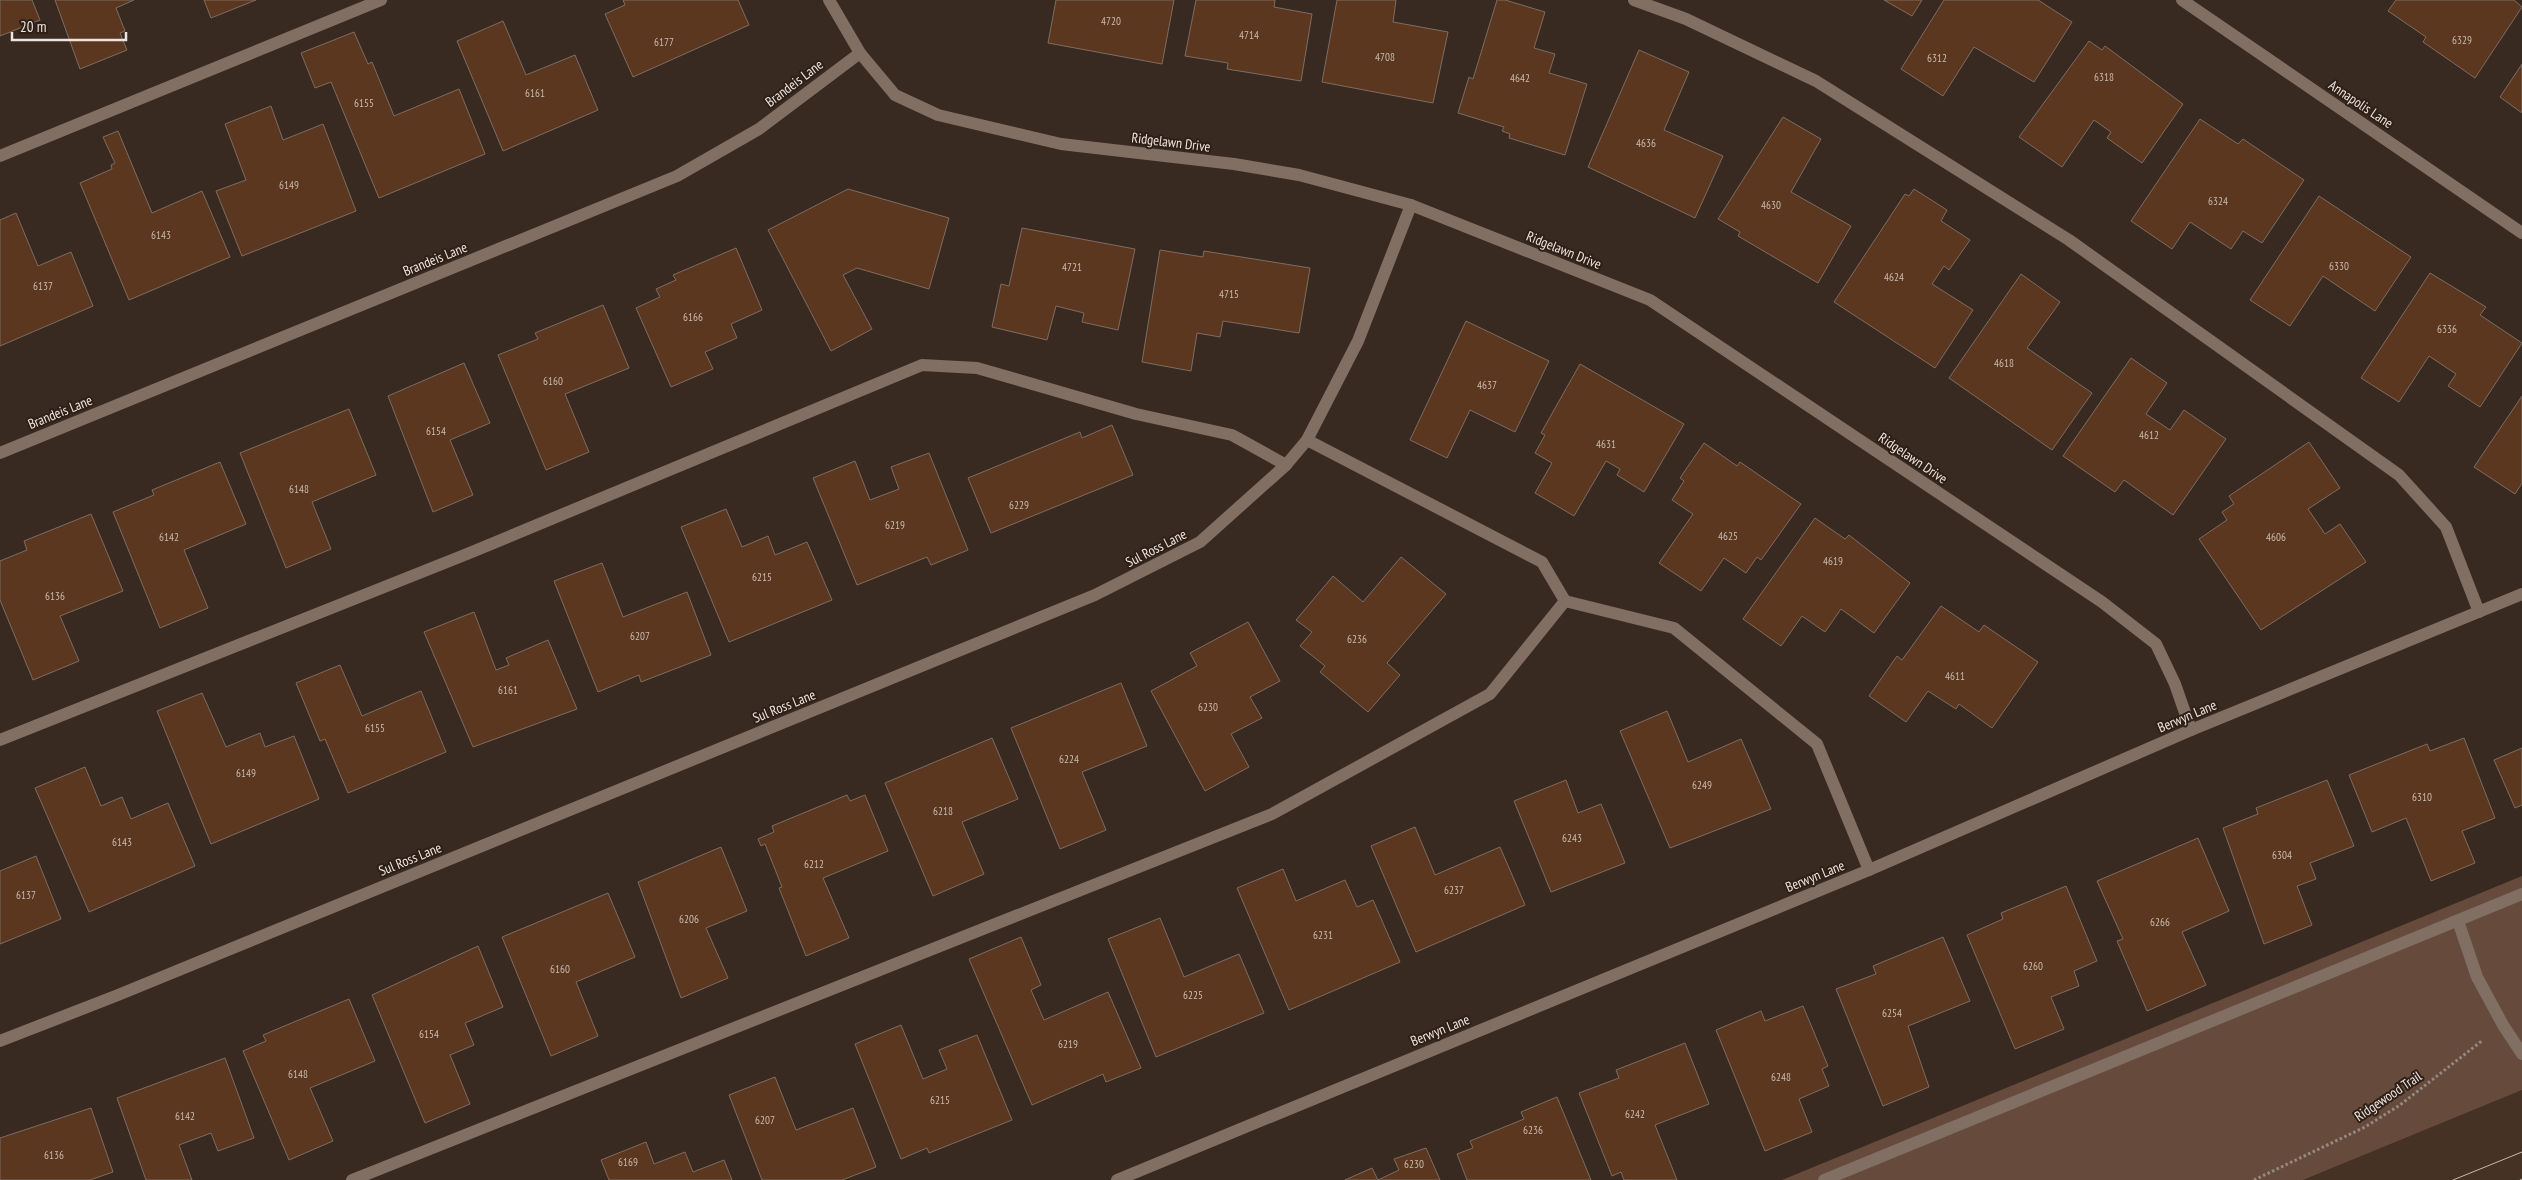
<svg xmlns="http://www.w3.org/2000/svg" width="2522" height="1180" font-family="'PT Sans Narrow',sans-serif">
	<rect width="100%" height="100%" fill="#392a21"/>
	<polygon fill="#463125" points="2522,1090 2522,1180 2303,1180"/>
	<polygon fill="#664b3c" points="2522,876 2522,1090 2303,1180 1782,1180"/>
	<g fill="#5b371f" stroke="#7e6c62">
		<polygon points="0,0 32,0 40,20 0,36"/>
		<polygon points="55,0 134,0 116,8 125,31 120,33 127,50 80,69"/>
		<polygon points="204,0 256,0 211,18"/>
		<polygon points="623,0 738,0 749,25 633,77 605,14 625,5"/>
		<polygon points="1056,0 1174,0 1162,64 1048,43"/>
		<polygon points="1196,0 1275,0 1274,7 1312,14 1301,81 1227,69 1228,63 1185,56"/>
		<polygon points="1337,0 1396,0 1393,22 1448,32 1433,103 1322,82"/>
		<polygon points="1497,0 1505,0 1545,12 1534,48 1555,54 1549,73 1587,84 1565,155 1509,138 1510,134 1502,131 1504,127 1458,113 1469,77 1473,79"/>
		<polygon points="1884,0 1922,0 1912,16"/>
		<polygon points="1944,0 2038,0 2072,22 2034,82 1974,47 1943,96 1901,69"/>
		<polygon points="2396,0 2514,0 2522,7 2475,78 2423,42 2426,37 2388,11"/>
		<polygon points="503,21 526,75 575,55 598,110 503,151 457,41"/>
		<polygon points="354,32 368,64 372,62 394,116 459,89 485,154 379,198 331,82 315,88 301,53"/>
		<polygon points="2089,41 2102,50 2105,46 2183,104 2142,163 2107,138 2111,132 2094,120 2062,167 2019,137"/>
		<polygon points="1639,50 1689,72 1664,130 1723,156 1695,218 1588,167"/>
		<polygon points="2522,64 2522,113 2500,97"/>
		<polygon points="271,106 283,140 323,124 356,211 242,256 216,191 246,180 225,124"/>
		<polygon points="1783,117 1821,139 1791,192 1851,226 1818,283 1738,236 1740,232 1718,219"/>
		<polygon points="2200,119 2238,144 2243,139 2304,180 2262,243 2243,231 2231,249 2190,222 2172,249 2131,221"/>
		<polygon points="118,131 152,213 202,191 230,257 129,300 80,183 112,169 111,165 115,163 103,137"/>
		<polygon points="848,189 949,218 929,289 857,268 843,275 872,329 831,351 768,230"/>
		<polygon points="1914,189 1947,210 1941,221 1970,240 1949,270 1944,266 1932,284 1973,310 1935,368 1834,302 1905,194 1909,196"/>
		<polygon points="2319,196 2411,257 2375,311 2323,276 2290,326 2250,300"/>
		<polygon points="16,213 38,266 71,252 93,306 0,346 0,220"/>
		<polygon points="1022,228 1135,249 1118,330 1082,322 1084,313 1056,306 1047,340 992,327 1001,284 1009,286"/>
		<polygon points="736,248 762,310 731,324 737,338 705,352 713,369 671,387 636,308 660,297 656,289 676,280 673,275"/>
		<polygon points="1160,250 1203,257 1204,251 1310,268 1299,333 1223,321 1220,337 1197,333 1191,371 1142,362"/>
		<polygon points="2430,273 2486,307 2480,315 2522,343 2480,407 2448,386 2456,374 2429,356 2399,402 2361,378"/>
		<polygon points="2021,274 2060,302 2027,348 2092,393 2052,450 1949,378"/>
		<polygon points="603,305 629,368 565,394 589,452 546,470 498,355 538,339 535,333"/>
		<polygon points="1466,321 1549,361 1515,432 1470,410 1447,458 1410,440"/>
		<polygon points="2131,358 2167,383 2146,414 2170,430 2184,410 2226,439 2173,515 2124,480 2115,492 2063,456"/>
		<polygon points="464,363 490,423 450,440 473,495 433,512 388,396"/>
		<polygon points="1580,364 1684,424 1644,492 1617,475 1620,469 1606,461 1574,516 1535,493 1552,463 1535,453 1545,435 1541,433"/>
		<polygon points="2522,396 2522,483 2515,494 2474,467"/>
		<polygon points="349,409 376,475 312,502 331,549 286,568 240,453"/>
		<polygon points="1112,425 1133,475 991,533 968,478 1080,432 1082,438"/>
		<polygon points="2309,442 2340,488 2308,509 2325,534 2340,524 2366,562 2261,630 2199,539 2227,520 2222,512 2234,504 2229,496"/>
		<polygon points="1704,443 1737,466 1740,462 1801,504 1761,560 1757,557 1746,573 1724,558 1701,591 1659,563 1693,514 1672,500 1684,481 1680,478"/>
		<polygon points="929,453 968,550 931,565 927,557 857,585 813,478 855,461 870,500 899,489 891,467"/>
		<polygon points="220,462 246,524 184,550 208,608 160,628 113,512 154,495 152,490"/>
		<polygon points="726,509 742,547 768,536 775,555 807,542 832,600 729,642 681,527"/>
		<polygon points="91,514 123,591 60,616 79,661 33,680 0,600 0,561 27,550 24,541"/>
		<polygon points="1815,518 1845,539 1849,535 1910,583 1874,633 1841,609 1825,632 1802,616 1781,646 1743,619"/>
		<polygon points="1401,557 1446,594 1387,663 1400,675 1368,712 1320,672 1325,666 1300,646 1312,632 1296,620 1333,576 1363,602"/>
		<polygon points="602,563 623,617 687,592 711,655 641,682 639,675 598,692 554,581"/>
		<polygon points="1941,606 1979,632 1984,625 2038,662 1992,728 1959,704 1956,709 1928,691 1906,722 1869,696 1897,656 1902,660"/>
		<polygon points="474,612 496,670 509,665 506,658 548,640 577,709 473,747 424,632"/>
		<polygon points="1248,622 1280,681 1250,697 1262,718 1231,734 1249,767 1205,791 1151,691 1197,666 1190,653"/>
		<polygon points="340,665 362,716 421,691 446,752 348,793 325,739 320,741 296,683"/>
		<polygon points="1121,683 1147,746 1082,772 1106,830 1060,849 1011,728"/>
		<polygon points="202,693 226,747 260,733 265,747 294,736 319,799 211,844 157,711"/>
		<polygon points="1667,711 1688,762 1741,739 1771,809 1670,848 1620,731"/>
		<polygon points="992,738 1018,799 962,822 984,874 933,896 885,783"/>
		<polygon points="2464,738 2495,818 2462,831 2475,863 2431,881 2406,818 2372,832 2349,775 2427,744 2430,751"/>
		<polygon points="2522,748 2522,805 2515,808 2494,760"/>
		<polygon points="85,767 101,806 122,797 131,819 168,803 195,866 89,912 35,788"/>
		<polygon points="1566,780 1578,813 1601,804 1625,863 1551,892 1514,801"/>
		<polygon points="2327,780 2354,846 2310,863 2316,879 2297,886 2312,925 2264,944 2223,828 2258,814 2256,808"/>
		<polygon points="847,795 850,801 865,795 888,851 823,878 849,938 806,956 779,888 782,887 765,844 761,846 758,839 774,832 772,826"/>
		<polygon points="1415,827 1435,875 1500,847 1525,905 1416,952 1371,846"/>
		<polygon points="2198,838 2229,911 2182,932 2206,985 2147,1011 2117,941 2123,939 2097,881"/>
		<polygon points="721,847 747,911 706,928 728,978 681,998 638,882"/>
		<polygon points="36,856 61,919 0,944 0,871"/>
		<polygon points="1283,869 1296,901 1345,880 1357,907 1373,900 1400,962 1289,1010 1237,888"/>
		<polygon points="2066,886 2097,961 2074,971 2079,986 2051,997 2064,1029 2015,1049 1967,935 2003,919 2001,913"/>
		<polygon points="608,893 635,957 576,982 598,1036 551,1056 502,937"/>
		<polygon points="1160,918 1184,977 1239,954 1264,1013 1156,1057 1108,939"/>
		<polygon points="1021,937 1041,985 1031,990 1044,1020 1108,992 1141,1068 1106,1082 1103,1074 1032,1105 969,959"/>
		<polygon points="1943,937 1970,1001 1908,1026 1929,1087 1883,1106 1836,989 1876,974 1873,966"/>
		<polygon points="478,946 503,1007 465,1023 474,1045 450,1055 470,1104 425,1123 372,995"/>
		<polygon points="349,999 375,1061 310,1088 333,1141 289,1160 243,1051 266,1041 263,1035"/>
		<polygon points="1803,1006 1828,1066 1822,1069 1829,1086 1799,1099 1812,1132 1765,1151 1716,1030 1761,1011 1765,1021"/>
		<polygon points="901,1025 923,1079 947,1069 939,1050 977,1035 1012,1120 929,1153 927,1148 901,1159 855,1044"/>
		<polygon points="1685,1043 1709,1104 1655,1125 1677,1180 1624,1180 1621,1172 1612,1176 1579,1093 1619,1078 1616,1070"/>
		<polygon points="225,1058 254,1138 218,1151 211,1133 179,1145 192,1180 146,1180 117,1098"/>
		<polygon points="775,1077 796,1130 853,1108 876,1167 842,1180 762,1180 729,1095"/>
		<polygon points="1557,1097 1591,1180 1467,1180 1457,1154 1473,1148 1470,1141 1524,1119 1521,1112"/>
		<polygon points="91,1108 113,1172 90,1180 0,1180 0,1138"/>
		<polygon points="646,1142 654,1164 685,1152 693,1172 724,1160 732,1180 609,1180 601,1160"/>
		<polygon points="1426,1148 1440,1180 1345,1180 1372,1168 1378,1180 1399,1170 1394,1159"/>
	</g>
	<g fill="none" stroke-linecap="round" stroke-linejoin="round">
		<polyline stroke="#968982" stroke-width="3" stroke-dasharray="2.5 2.5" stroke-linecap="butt" points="2254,1180 2365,1127 2400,1105 2483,1040"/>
		<g stroke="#816f64" stroke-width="12">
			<polyline points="829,0 860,53 895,95 938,115 1061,144 1234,164 1299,175 1411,205 1650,300 2102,602 2156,644 2175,684 2191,730"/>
			<polyline points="1634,0 1686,19 1816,81 2069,240 2399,475 2446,527 2479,612"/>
			<polyline points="2182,0 2522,233"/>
			<polyline points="0,156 381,0"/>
			<polyline points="0,453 677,176 759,129 860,53"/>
			<polyline points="1565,601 1674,628 1817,744 1869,870"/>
			<polyline points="0,740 467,554 922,365 977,368 1136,414 1232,435 1286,465"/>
			<polyline points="2458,921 2477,977 2503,1025 2522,1054"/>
			<polyline points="0,1041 118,995 1095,595 1200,542 1286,465 1307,440 1358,341 1411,205"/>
			<polyline points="352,1180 1272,814 1490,694 1565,601 1542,562 1307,440"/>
			<polyline points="1117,1180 1869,870 2191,730 2522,594"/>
			<polyline points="1824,1180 2522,894"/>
		</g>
		<g stroke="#c5bab3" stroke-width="1">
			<polyline points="2453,1180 2522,1152"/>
			<polyline points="2520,1180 2522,1179"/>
		</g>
	</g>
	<g text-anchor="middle" stroke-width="4" stroke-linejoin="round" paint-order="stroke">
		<g font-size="11" fill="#c9b9ae">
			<text x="1111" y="25">4720</text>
			<text x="1249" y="39">4714</text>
			<text x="2462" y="44">6329</text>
			<text x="664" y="46">6177</text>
			<text x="1385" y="61">4708</text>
			<text x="1937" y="62">6312</text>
			<text x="2104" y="81">6318</text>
			<text x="1520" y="82">4642</text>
			<text x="535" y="97">6161</text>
			<text x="364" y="107">6155</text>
			<text x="1646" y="147">4636</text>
			<text x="289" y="189">6149</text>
			<text x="2218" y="205">6324</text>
			<text x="1771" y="209">4630</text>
			<text x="161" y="239">6143</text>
			<text x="2339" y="270">6330</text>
			<text x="1072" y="271">4721</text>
			<text x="1894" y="281">4624</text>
			<text x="43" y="290">6137</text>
			<text x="1229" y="298">4715</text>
			<text x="693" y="321">6166</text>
			<text x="2447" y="333">6336</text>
			<text x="2004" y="367">4618</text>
			<text x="553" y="385">6160</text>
			<text x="1487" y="389">4637</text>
			<text x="436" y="435">6154</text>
			<text x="2149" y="439">4612</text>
			<text x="1606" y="448">4631</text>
			<text x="299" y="493">6148</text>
			<text x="1019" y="509">6229</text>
			<text x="895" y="529">6219</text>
			<text x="1728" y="540">4625</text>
			<text x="169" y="541">6142</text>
			<text x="2276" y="541">4606</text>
			<text x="1833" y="565">4619</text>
			<text x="762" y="581">6215</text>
			<text x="55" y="600">6136</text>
			<text x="640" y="640">6207</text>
			<text x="1357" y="643">6236</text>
			<text x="1955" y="680">4611</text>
			<text x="508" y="694">6161</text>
			<text x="1208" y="711">6230</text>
			<text x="375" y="732">6155</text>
			<text x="1069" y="763">6224</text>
			<text x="246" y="777">6149</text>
			<text x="1702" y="789">6249</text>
			<text x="2422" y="801">6310</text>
			<text x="943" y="815">6218</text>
			<text x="1572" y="842">6243</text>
			<text x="122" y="846">6143</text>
			<text x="2282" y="859">6304</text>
			<text x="814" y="868">6212</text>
			<text x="1454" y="894">6237</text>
			<text x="26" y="899">6137</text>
			<text x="689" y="923">6206</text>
			<text x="2160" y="926">6266</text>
			<text x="1323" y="939">6231</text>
			<text x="2033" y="970">6260</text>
			<text x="560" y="973">6160</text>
			<text x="1193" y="999">6225</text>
			<text x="1892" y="1017">6254</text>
			<text x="429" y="1038">6154</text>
			<text x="1068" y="1048">6219</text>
			<text x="298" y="1078">6148</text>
			<text x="1781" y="1081">6248</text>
			<text x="940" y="1104">6215</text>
			<text x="1635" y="1118">6242</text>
			<text x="185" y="1120">6142</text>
			<text x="765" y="1124">6207</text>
			<text x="1533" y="1134">6236</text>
			<text x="54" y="1159">6136</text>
			<text x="628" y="1166">6169</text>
			<text x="1414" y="1168">6230</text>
		</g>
		<g font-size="14" fill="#eee4de" stroke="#2e2017">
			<text transform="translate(794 83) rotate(-37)" y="5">Brandeis Lane</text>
			<text transform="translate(2361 104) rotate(34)" y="5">Annapolis Lane</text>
			<text transform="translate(1171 142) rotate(7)" y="5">Ridgelawn Drive</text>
			<text transform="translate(1564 250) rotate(22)" y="5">Ridgelawn Drive</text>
			<text transform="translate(435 259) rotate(-22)" y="5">Brandeis Lane</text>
			<text transform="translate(60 412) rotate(-22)" y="5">Brandeis Lane</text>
			<text transform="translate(1913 458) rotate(34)" y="5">Ridgelawn Drive</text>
			<text transform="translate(1156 548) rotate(-27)" y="5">Sul Ross Lane</text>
			<text transform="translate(784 706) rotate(-22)" y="5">Sul Ross Lane</text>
			<text transform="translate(2187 716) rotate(-23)" y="5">Berwyn Lane</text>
			<text transform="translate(410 859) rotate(-22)" y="5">Sul Ross Lane</text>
			<text transform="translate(1815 876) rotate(-22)" y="5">Berwyn Lane</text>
			<text transform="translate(1440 1030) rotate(-22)" y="5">Berwyn Lane</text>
			<text transform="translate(2388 1096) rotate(-34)" y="5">Ridgewood Trail</text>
		</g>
	</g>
	<path d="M12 32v8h114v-8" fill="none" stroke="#eee4de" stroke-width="2.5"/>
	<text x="20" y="32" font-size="15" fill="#eee4de" stroke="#2e2017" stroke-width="4" paint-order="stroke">20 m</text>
</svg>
